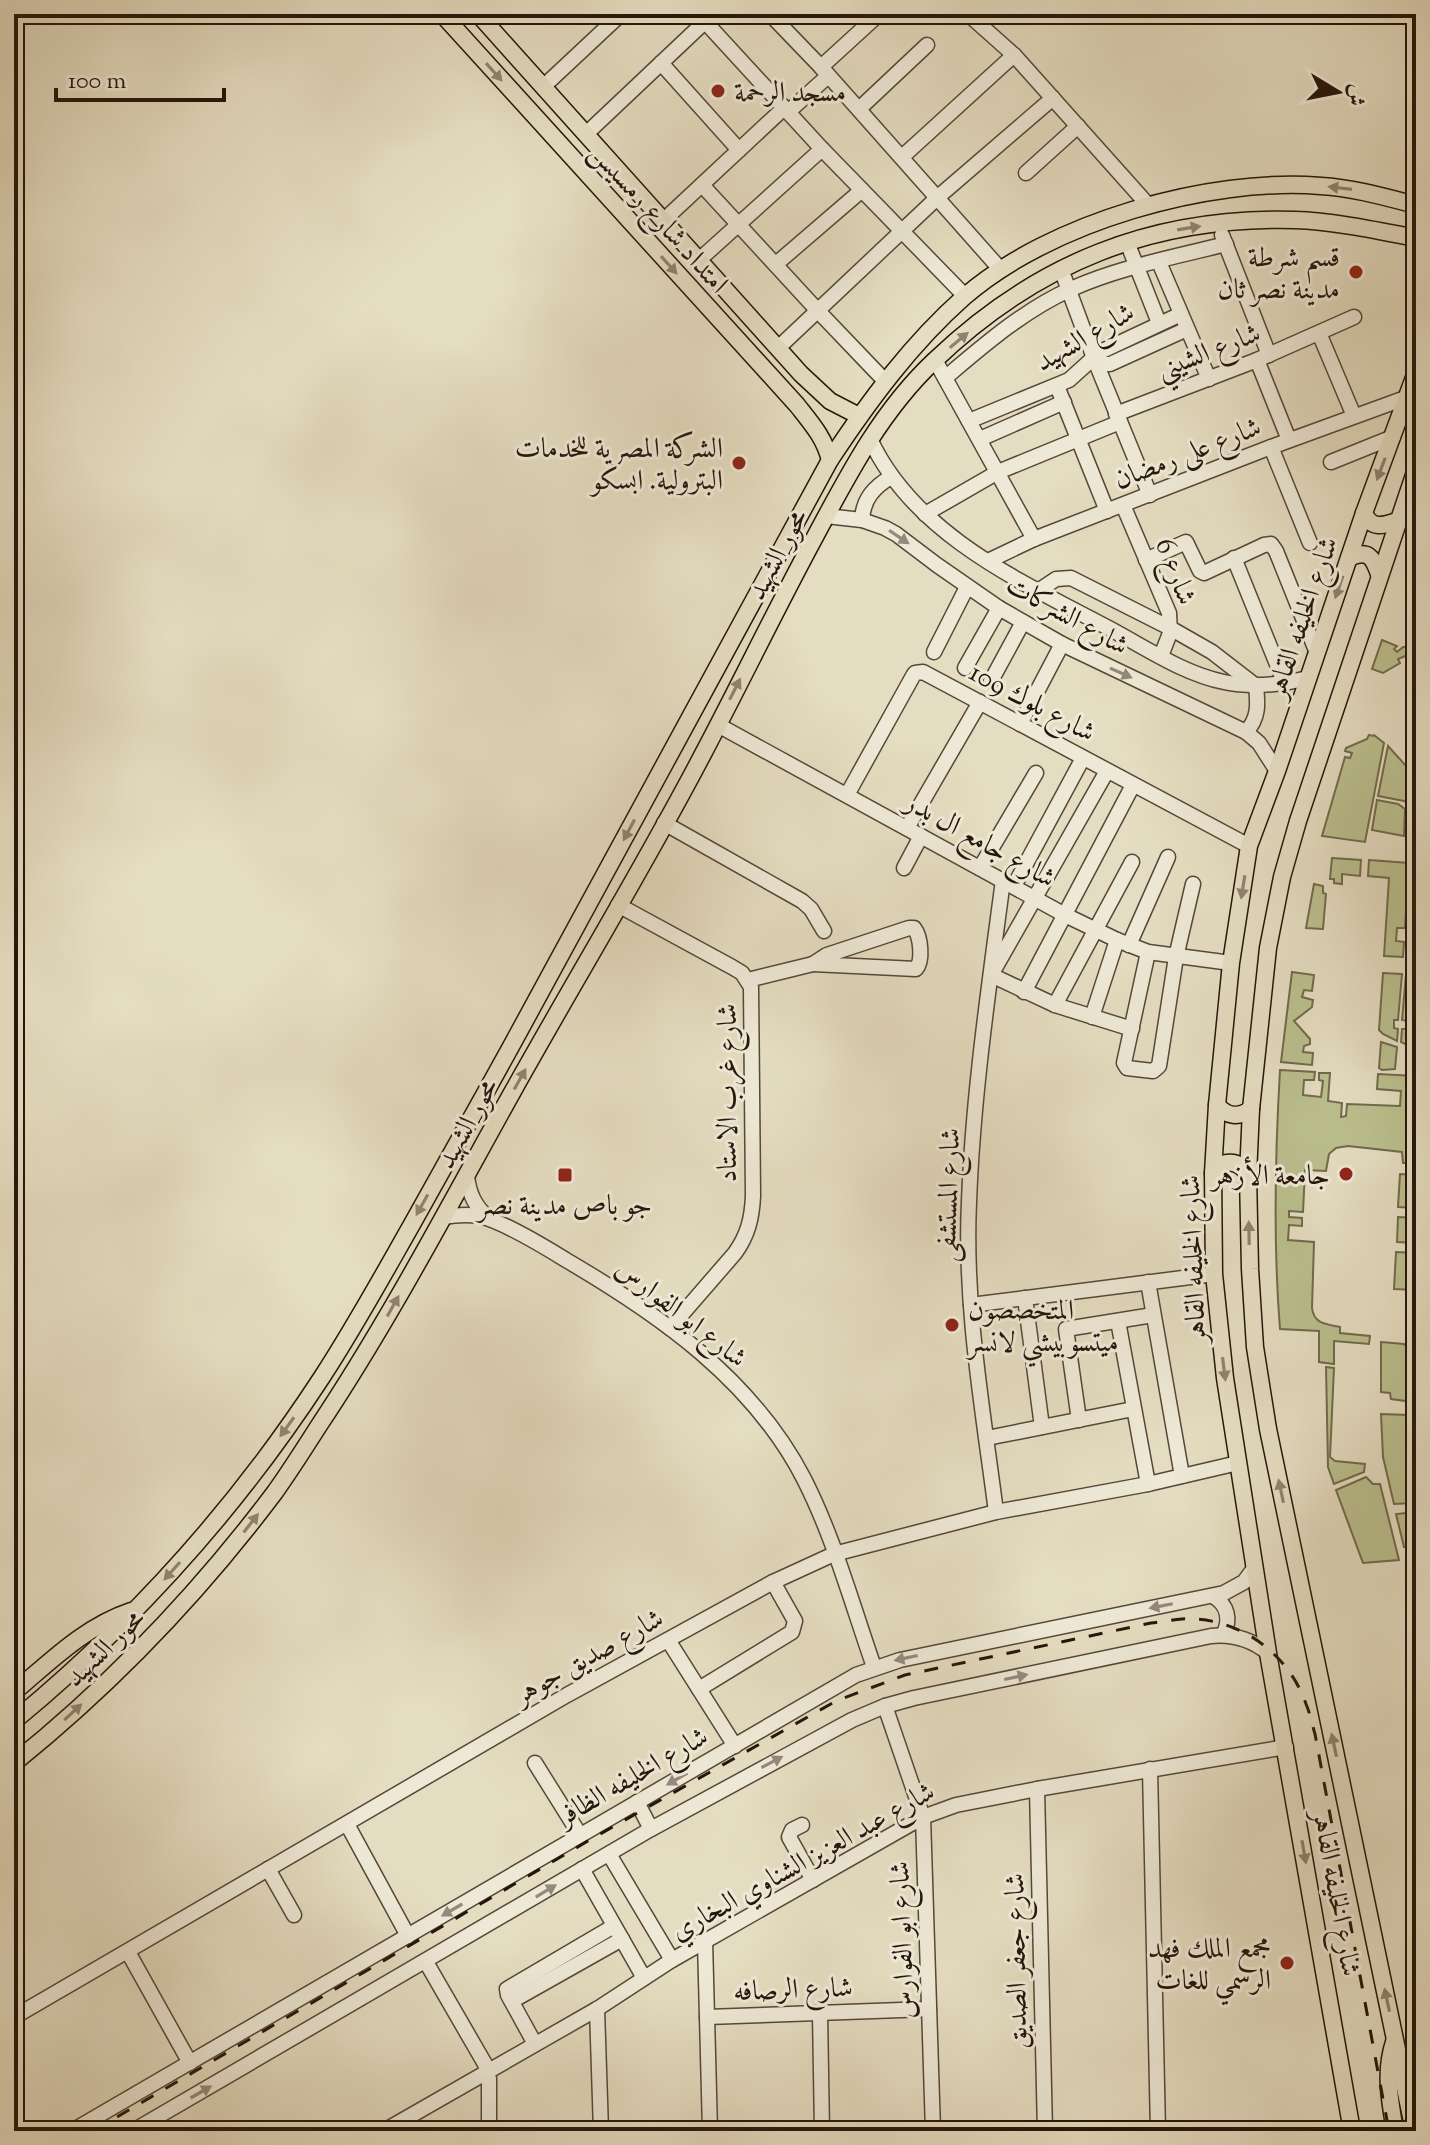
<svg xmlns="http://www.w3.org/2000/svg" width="1430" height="2145" font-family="'Sorts Mill Goudy',Amiri,serif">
	<rect width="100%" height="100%" fill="#e5ddc1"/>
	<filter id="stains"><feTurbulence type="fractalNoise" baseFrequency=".0025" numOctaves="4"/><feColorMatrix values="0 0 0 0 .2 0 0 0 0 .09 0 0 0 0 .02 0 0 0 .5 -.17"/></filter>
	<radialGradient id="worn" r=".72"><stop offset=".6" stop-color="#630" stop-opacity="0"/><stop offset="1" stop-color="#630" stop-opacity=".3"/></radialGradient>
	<g fill="#bbbf8e" stroke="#706a4c" stroke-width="2">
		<polygon points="1382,640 1397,646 1394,649 1397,652 1403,647 1407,647 1410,654 1398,659 1400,663 1383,673 1372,669"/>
		<polygon points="1369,735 1373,736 1374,735 1384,743 1365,842 1322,836 1345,757 1350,758 1352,753 1345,751 1346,748 1367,739"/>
		<polygon points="1388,746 1416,777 1416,856 1410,855 1410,805 1404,801 1378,796"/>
		<polygon points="1377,800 1398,804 1405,809 1404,836 1372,830"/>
		<polygon points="1332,858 1361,860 1360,876 1342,874 1342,884 1334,883 1334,879 1330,879"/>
		<polygon points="1369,860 1409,863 1405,928 1397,928 1396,941 1404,942 1403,957 1384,956 1389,878 1368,876"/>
		<polygon points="1314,884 1323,886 1323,893 1326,894 1323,929 1306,928"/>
		<polygon points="1292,972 1314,975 1312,991 1304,990 1302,997 1313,1000 1312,1007 1294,1021 1310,1039 1310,1044 1304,1046 1303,1052 1313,1053 1312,1065 1281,1062"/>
		<polygon points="1383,973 1402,974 1398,1020 1394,1020 1394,1028 1398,1029 1397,1041 1383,1034 1379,1030"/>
		<polygon points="1406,974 1416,975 1415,1041 1414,1045 1411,1047 1401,1042 1402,1029 1407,1029 1408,1021 1402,1020"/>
		<polygon points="1381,1042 1397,1047 1395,1069 1382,1070 1379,1068"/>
		<path d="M1280 1070 1315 1072 1314 1080H1304L1303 1095 1321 1097 1323 1081 1319 1080V1073H1330L1328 1101 1342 1103 1341 1117 1346 1116 1347 1104 1400 1106 1401 1091 1377 1089 1378 1074 1416 1076V1163H1403L1402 1152 1348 1146 1336 1148 1329 1154 1326 1171 1305 1170 1303 1212 1289 1211V1217L1302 1218V1226L1289 1225 1288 1240 1314 1242 1312 1308C1314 1324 1326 1324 1340 1327V1333L1370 1336 1369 1344 1334 1341V1364L1319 1362V1331L1280 1329C1273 1243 1275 1156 1280 1070Z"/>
		<polygon points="1400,1174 1416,1175 1416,1208 1398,1207"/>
		<polygon points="1398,1217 1416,1218 1416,1243 1397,1242"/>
		<polygon points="1396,1252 1416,1253 1416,1290 1394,1289"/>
		<polygon points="1381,1342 1404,1344 1410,1351 1406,1401 1391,1399 1390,1393 1381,1392"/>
		<polygon points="1326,1367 1334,1368 1330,1457 1335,1461 1365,1464 1364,1472 1334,1484 1328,1467"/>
		<polygon points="1381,1414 1408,1415 1416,1452 1416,1547 1404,1547 1396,1514 1415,1512 1414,1503 1394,1504 1383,1457"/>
		<polygon points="1366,1477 1373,1484 1380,1484 1399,1560 1363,1563 1336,1490"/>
	</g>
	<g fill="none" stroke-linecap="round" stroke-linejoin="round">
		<defs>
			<g id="minor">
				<polyline points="698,14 822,149 965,296"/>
				<polyline points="770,14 821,67 1001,270"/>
				<polyline points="968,14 1014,55 1149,206"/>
				<polyline points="661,63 739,150"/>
				<polyline points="821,67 879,14"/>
				<polyline points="543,87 621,14"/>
				<polyline points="859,109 927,45"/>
				<polyline points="788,112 828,76"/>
				<polyline points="586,134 713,14"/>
				<polyline points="902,157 1014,55"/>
				<polyline points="1026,173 1078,126"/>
				<polyline points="702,185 818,311 885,381"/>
				<polyline points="664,220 784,108"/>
				<polyline points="1222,235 1269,355"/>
				<polyline points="1127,242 1159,323"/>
				<polyline points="699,260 822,149"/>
				<polyline points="1159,262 1209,379"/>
				<polyline points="776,264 862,190"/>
				<polyline points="1061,269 1094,358 1150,495"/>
				<polyline points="1319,333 1354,416"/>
				<polyline points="778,348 938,197 1053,98"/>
				<polyline points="1094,358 1104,364 1110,364 1187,329"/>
				<polyline points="935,360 1034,539"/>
				<polyline points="1257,360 1289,440"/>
				<path d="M945 378C984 345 1024 310 1071 289 1120 267 1175 257 1226 244"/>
				<polyline points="1057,386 1107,511"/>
				<polyline points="1116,414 1257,360 1354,317"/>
				<polyline points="969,421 1069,380 1100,352 1181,314"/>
				<path d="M870 439C915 536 1024 583 1114 631 1149 650 1185 674 1224 682 1252 688 1280 685 1308 678"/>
				<polyline points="980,439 1064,402"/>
				<polyline points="1271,447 1310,543"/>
				<polyline points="1331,462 1393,437"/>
				<polyline points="1123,505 1169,613 1170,633 1161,656"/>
				<polyline points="925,514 998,472 1120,422"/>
				<polyline points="826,516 862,520 885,528 896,534 937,565 999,608 1062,644 1246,732 1259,743 1277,771"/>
				<path d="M862 520C863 499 874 487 891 477"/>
				<polyline points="1234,558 1285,684"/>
				<polyline points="1146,560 1186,542 1200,571 1204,573 1264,545 1271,544 1276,551 1317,653"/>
				<polyline points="988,561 1034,539 1271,447 1408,397"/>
				<path d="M1038 591 1056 579 1071 578 1170 628 1212 652 1256 686C1258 704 1259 718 1246 732"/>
				<polyline points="934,652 967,587"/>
				<polyline points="965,668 999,608"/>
				<polyline points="991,681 1023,622"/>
				<polyline points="1020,724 1062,644"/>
				<polyline points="718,725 1065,915 1117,940 1148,952 1231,963"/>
				<polyline points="1107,771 991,975 1055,1005 1132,1029"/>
				<polyline points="847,795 913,676 915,673 923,672 1249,846"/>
				<polyline points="664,823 802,901 811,909 824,931"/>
				<polyline points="907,828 980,702"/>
				<polyline points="904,868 921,836"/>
				<polyline points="980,868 1036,773"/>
				<polyline points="1014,886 1083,758"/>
				<path d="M618 905 732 967 742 973 751 987 753 1196C752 1218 748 1235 735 1253L670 1328"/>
				<path d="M909 928H914C921 937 923 961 916 969L813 964 827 955Z"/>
				<polyline points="1129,945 1168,857"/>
				<polyline points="1148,952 1124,1063 1127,1068 1153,1071 1159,1066 1176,957 1193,884"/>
				<polyline points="748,980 813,964"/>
				<polyline points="1024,992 1133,785"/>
				<polyline points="1055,1005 1132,862"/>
				<polyline points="1092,1017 1117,940"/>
				<path d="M467 1176C469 1194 475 1206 488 1218"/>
				<path d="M443 1217C455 1215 467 1214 479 1216 502 1221 545 1247 566 1260 660 1315 753 1380 804 1479 834 1538 852 1604 874 1667"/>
				<polyline points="1148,1282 1182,1476"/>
				<polyline points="1025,1298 1042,1427"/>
				<polyline points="971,1305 1214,1274"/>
				<polyline points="1118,1321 1148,1484"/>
				<polyline points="1079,1420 1066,1329 1153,1315"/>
				<polyline points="987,1438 1133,1409"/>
				<path d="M996 1512C983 1410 964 1306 969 1202 973 1094 989 987 1003 880"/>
				<path d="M1213 1596C1228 1605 1231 1620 1223 1635"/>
				<polyline points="668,1640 735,1746"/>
				<polyline points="699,1689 792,1632 795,1621 773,1582"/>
				<polyline points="885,1706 923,1817 933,2131"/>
				<polyline points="535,1763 580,1835"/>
				<polyline points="1150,1769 1158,2131"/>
				<polyline points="1037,1789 1045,2131"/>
				<polyline points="637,1802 651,1829"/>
				<polyline points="347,1824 408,1936"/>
				<polyline points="802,1825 792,1830 789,1837 813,1880"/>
				<polyline points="609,1854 672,1960"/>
				<polyline points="268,1869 294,1915"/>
				<polyline points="582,1869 644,1978"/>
				<polyline points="705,1941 710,2131"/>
				<polyline points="128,1952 190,2063"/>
				<polyline points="426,1962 485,2064 489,2079 489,2131"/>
				<polyline points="512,2001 622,1939"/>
				<polyline points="597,2009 601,2131"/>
				<polyline points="820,2013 822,2131"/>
				<polyline points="14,2017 567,1695 773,1582 834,1554 996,1512 1148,1484 1238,1463"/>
				<polyline points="707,2017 929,2009"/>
				<polyline points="535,2044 508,1995 507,1989 614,1926"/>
				<polyline points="72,2131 856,1675 900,1660 1224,1593 1244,1582 1255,1567"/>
				<path d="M133 2131 651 1829 852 1720 885 1706 914 1698 1211 1636C1233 1634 1251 1639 1268 1653"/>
				<polyline points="384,2131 597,2009 672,1960 923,1817 956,1805 1037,1789 1286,1747"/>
			</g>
			<g id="major">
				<path d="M442 14 797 405C811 423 824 437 830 460"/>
				<polyline points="478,14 801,374 830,401 859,416"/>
				<path d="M1364 513C1372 531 1385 525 1400 520"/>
				<path d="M1349 558C1368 549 1373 557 1379 574"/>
				<path d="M1217 1105C1227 1117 1239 1118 1251 1109"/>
				<path d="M1213 1173C1223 1158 1240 1160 1248 1175"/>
				<path d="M14 1692C51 1661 84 1627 131 1611"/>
				<path d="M14 1721C133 1623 238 1506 322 1377 354 1328 382 1277 411 1226 445 1165 480 1103 514 1041 621 848 726 654 830 460 869 401 911 344 964 297 1050 222 1209 177 1321 186 1354 188 1385 197 1416 205"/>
				<path d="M14 1763C112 1684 200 1592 275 1492 290 1471 304 1449 318 1427 390 1319 450 1204 513 1091 576 978 644 867 704 752 742 680 777 607 816 535 849 473 882 410 934 361 1036 263 1153 216 1295 220 1332 221 1380 231 1416 238"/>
				<path d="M1394 2042C1384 2072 1390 2101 1395 2131"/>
				<polyline points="1352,2131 1268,1653 1225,1378 1214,1274 1213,1173 1217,1105 1231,963 1249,846 1277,771 1364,513 1416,372"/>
				<polyline points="1414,2131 1268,1429 1255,1347 1250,1269 1248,1175 1251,1109 1268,948 1282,877 1298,821 1416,469"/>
			</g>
		</defs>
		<use href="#minor" stroke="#554738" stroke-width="17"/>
		<use href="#major" stroke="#25150a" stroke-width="19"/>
		<use href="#minor" stroke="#eee9d7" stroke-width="14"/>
		<use href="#major" stroke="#e5ddc1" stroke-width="16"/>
		<path stroke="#25150a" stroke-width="3" stroke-dasharray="14 14" stroke-linecap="butt" d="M93 2131 593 1838 836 1701 905 1675 1151 1623C1161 1622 1172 1620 1182 1619 1237 1616 1288 1652 1306 1704 1310 1713 1312 1724 1315 1734L1389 2131"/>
	</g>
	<defs><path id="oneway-solid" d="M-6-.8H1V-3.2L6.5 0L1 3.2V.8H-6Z" transform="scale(2)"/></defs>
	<g fill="#8f836f">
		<use href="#oneway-solid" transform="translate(494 72) rotate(48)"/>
		<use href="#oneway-solid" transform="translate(1340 188) rotate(-173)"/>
		<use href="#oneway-solid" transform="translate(1189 228) rotate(-9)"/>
		<use href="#oneway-solid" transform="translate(669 265) rotate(48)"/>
		<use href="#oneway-solid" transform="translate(959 340) rotate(-40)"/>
		<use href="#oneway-solid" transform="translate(1381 469) rotate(111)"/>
		<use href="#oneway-solid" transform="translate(1339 587) rotate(109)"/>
		<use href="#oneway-solid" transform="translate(735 689) rotate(-63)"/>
		<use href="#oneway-solid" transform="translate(629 830) rotate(118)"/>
		<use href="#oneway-solid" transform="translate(1243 887) rotate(99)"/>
		<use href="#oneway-solid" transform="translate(520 1079) rotate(-61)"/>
		<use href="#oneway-solid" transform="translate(422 1205) rotate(119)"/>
		<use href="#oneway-solid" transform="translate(1249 1233) rotate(-91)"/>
		<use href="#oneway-solid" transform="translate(393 1306) rotate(-61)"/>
		<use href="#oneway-solid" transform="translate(1224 1369) rotate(83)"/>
		<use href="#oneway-solid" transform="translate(287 1427) rotate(126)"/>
		<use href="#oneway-solid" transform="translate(1281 1491) rotate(-102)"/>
		<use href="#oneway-solid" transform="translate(251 1523) rotate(-52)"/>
		<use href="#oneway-solid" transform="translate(172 1571) rotate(132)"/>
		<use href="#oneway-solid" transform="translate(73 1712) rotate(-43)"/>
		<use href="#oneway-solid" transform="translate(1334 1745) rotate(-102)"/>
		<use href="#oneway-solid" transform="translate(1304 1852) rotate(80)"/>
		<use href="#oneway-solid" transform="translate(1387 2000) rotate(-102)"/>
	</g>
	<g fill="#948a7b">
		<use href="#oneway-solid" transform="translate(899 537) rotate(34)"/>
		<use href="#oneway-solid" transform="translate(1121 673) rotate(24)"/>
		<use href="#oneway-solid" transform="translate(1161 1606) rotate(169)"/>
		<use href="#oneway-solid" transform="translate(906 1658) rotate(168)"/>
		<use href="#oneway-solid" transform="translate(1016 1677) rotate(-12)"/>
		<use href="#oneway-solid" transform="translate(772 1762) rotate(-28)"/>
		<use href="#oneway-solid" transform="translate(677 1779) rotate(150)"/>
		<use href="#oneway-solid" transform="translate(546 1891) rotate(-31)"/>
		<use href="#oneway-solid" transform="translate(452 1910) rotate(150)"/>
		<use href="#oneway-solid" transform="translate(201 2092) rotate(-30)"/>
	</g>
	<g fill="#8f2418" stroke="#eee9d7" stroke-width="3">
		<circle cx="718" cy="91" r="8"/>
		<circle cx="1356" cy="272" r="8"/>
		<circle cx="739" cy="463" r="8"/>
		<circle cx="1346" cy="1174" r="8"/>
		<rect x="557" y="1167" width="16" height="16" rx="4"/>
		<circle cx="952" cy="1325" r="8"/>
		<circle cx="1287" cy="1963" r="8"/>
	</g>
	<g text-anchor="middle" stroke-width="6" stroke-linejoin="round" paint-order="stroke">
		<g font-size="28" fill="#25150a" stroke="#eee9d7" text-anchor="end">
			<text x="734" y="101" text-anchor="start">مسجد الرحمة</text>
			<text x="1340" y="266">قسم شرطة<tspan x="1340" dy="32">مدينة نصر ثان</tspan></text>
			<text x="723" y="457">الشركة المصرية للخدمات<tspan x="723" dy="32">البترولية. ابسكو</tspan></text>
			<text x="1330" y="1184">جامعة الأزهر</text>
			<text x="565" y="1214" text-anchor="middle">جو باص مدينة نصر</text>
			<text x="968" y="1319" text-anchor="start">المتخصصون<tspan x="968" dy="32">ميتسوبيشي لانسر</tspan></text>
			<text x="1271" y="1957">مجمع الملك فهد<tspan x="1271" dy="32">الرسمي للغات</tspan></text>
		</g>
		<g font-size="28" fill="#25150a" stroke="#eee9d7">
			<text transform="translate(660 217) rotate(48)" y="10">امتداد شارع رمسيس</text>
			<text transform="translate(1084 336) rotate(-30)" y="10">شارع الشهيد</text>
			<text transform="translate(1208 350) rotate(-21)" y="10">شارع الشيني</text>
			<text transform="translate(1187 452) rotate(-21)" y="10">شارع على رمضان</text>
			<text transform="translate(776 554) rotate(-62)" y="10">محور الشهيد</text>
			<text transform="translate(1177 571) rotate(69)" y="10">شارع 6</text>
			<text transform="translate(1068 614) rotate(29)" y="10">شارع الشركات</text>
			<text transform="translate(1301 617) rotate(-71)" y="10">شارع الخليفه القاهر</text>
			<text transform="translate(1033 701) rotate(28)" y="10">شارع بلوك 109</text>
			<text transform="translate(981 839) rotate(29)" y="10">شارع جامع ال بدر</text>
			<text transform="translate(726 1093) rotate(-90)" y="10">شارع غرب الاستاد</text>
			<text transform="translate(466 1123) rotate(-61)" y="10">محور الشهيد</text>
			<text transform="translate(947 1195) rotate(-88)" y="10">شارع المستشفى</text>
			<text transform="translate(1192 1259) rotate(-92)" y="10">شارع الخليفه القاهر</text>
			<text transform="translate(682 1312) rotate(38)" y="10">شارع ابو الفوارس</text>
			<text transform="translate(104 1647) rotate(-44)" y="10">محور الشهيد</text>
			<text transform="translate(588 1655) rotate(-29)" y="10">شارع صديق جوهر</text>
			<text transform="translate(632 1775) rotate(-30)" y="10">شارع الخليفه الظافر</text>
			<text transform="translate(802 1860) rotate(-29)" y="10">شارع عبد العزيز الشناوي البخاري</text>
			<text transform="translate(1338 1893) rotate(80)" y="10">شارع الخليفه القاهر</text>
			<text transform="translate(901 1940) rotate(-92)" y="10">شارع ابو الفوارس</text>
			<text transform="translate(1015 1961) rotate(-91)" y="10">شارع جعفر الصديق</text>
			<text transform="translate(793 1988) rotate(-2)" y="10">شارع الرصافه</text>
		</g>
	</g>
	<rect width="1430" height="2145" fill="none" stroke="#e5ddc1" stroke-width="48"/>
	<rect x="16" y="16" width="1398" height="2113" fill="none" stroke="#25150a" stroke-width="4"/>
	<rect x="24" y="24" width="1382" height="2097" fill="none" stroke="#25150a" stroke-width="2"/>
	<g transform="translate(1338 92) rotate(100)" stroke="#eee9d7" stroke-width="6" paint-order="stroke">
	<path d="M0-6L14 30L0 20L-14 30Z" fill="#25150a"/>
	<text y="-12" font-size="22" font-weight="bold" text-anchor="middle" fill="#25150a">ش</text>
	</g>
	<path d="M56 88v12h168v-12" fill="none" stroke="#25150a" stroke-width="4"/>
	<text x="68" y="88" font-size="24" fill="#25150a" stroke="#eee9d7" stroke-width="6" paint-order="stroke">100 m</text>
	<rect width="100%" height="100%" filter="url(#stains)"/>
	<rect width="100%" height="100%" fill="url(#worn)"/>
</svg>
